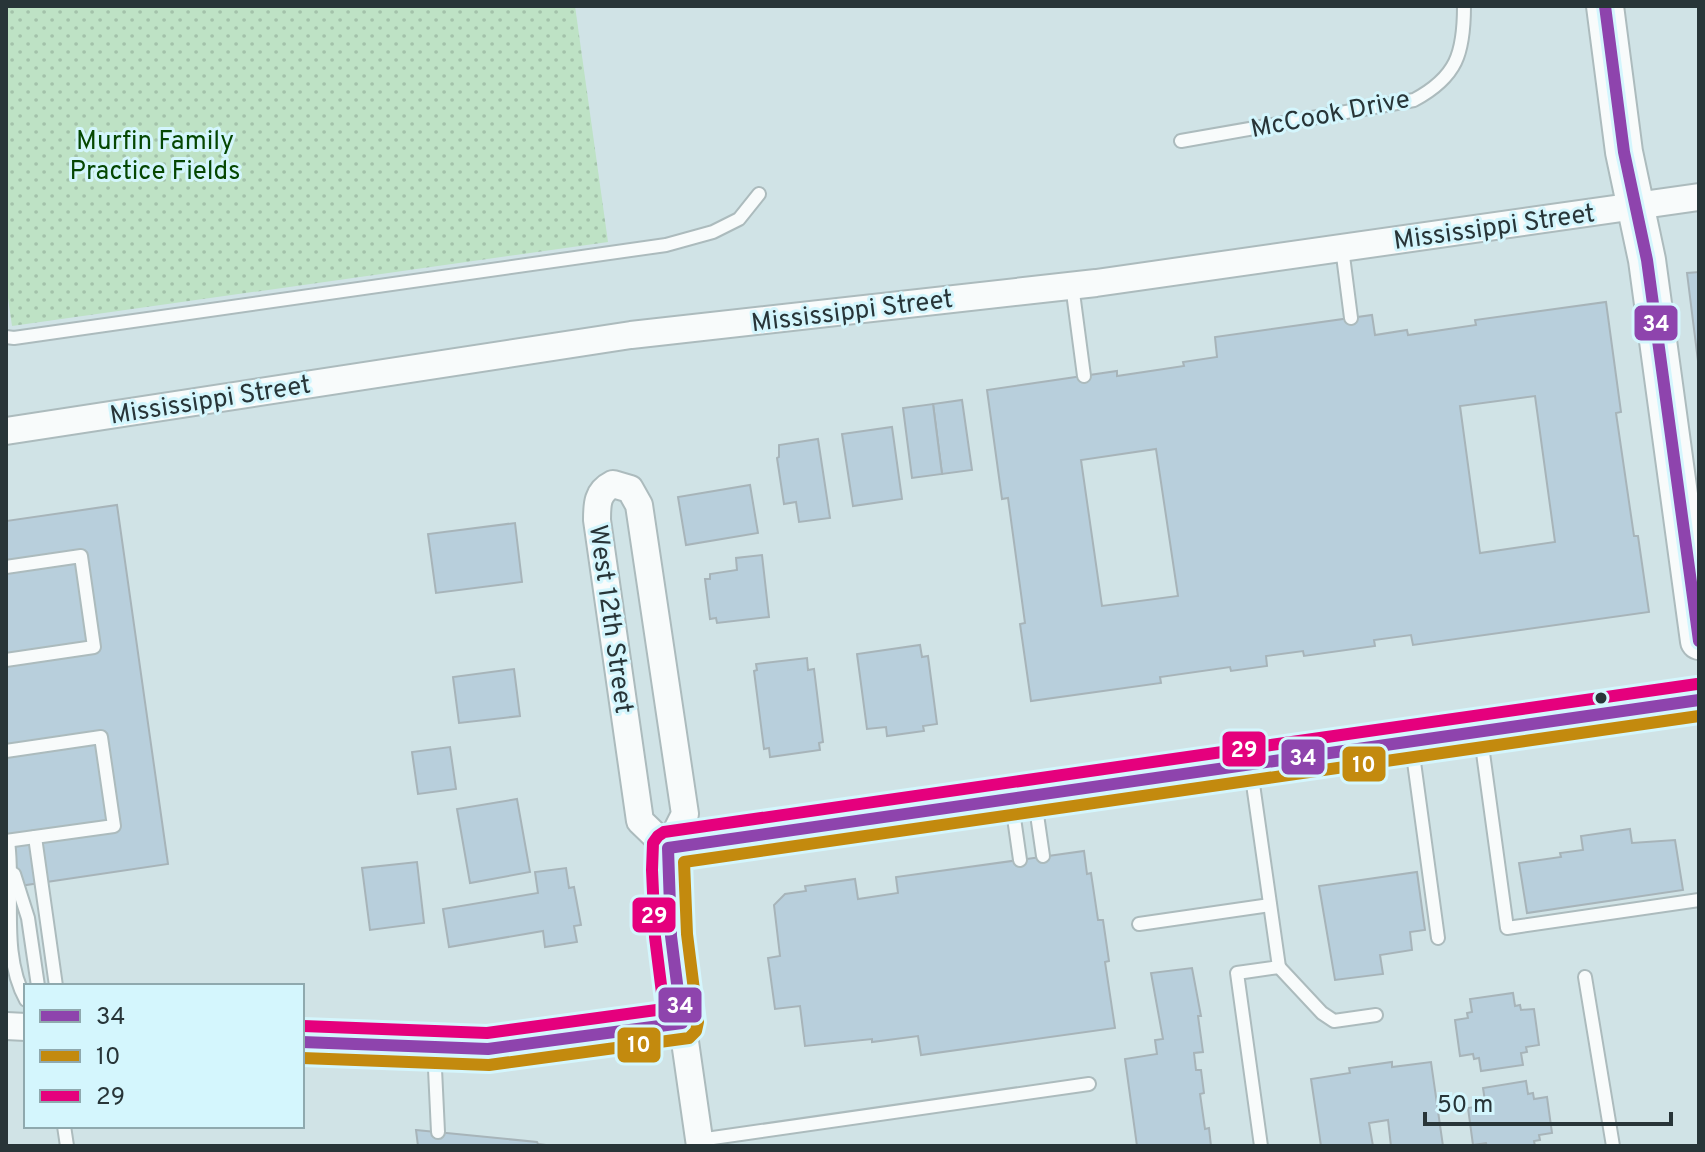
<svg xmlns="http://www.w3.org/2000/svg" width="1705" height="1152" font-family="Overpass,sans-serif">
	<defs>
		<pattern id="park-dots" width="8" height="8" patternUnits="userSpaceOnUse" patternTransform="scale(2)"><rect width="8" height="8" fill="#bee2c5"/><path d="M2 2h.1M6 6h.1" fill="none" stroke="#a3c2aa" stroke-width="1.8" stroke-linecap="round"/></pattern>
	</defs>
	<rect width="100%" height="100%" fill="#d0e3e6"/>
	<polygon fill="url(#park-dots)" points="6,6 575,6 608,242 12,326 6,284"/>
	<g fill="#b8cfdc" stroke="#a7b4b9" stroke-width="2" fill-rule="evenodd">
		<polygon points="1699,272 1699,369 1687,273"/>
		<path d="M1606 302 1621 412 1616 413 1634 536H1638L1649 612 1413 645 1411 635 1374 640 1375 646 1304 656 1303 651 1266 656 1267 666 1231 671 1230 667 1160 677 1161 683 1031 701 1020 624 1025 623 1008 498 1002 499 987 390 1117 371V376L1184 366 1183 362 1217 357 1215 337 1372 315 1375 335 1407 330 1408 335 1476 325 1475 320ZM1535 396 1555 542 1480 553 1460 406ZM1156 449 1178 596 1102 606 1081 460Z"/>
		<polygon points="962,400 972,470 942,474 933,404"/>
		<polygon points="933,404 942,474 912,478 903,408"/>
		<polygon points="892,427 902,499 853,506 842,434"/>
		<polygon points="818,439 830,518 799,522 796,502 784,504 777,458 779,457 779,445"/>
		<polygon points="750,485 758,533 686,545 678,497"/>
		<polygon points="117,505 168,864 6,888 6,521"/>
		<polygon points="515,523 522,582 436,593 428,534"/>
		<polygon points="762,555 769,617 717,623 716,618 710,619 705,579 710,579 710,574 737,570 736,558"/>
		<polygon points="920,645 922,657 928,656 937,724 923,726 924,731 887,736 886,727 867,729 857,654"/>
		<polygon points="807,658 808,670 814,669 823,742 819,743 820,750 770,757 769,748 764,749 754,671 757,670 756,664"/>
		<polygon points="514,669 520,716 459,723 453,677"/>
		<polygon points="450,747 456,789 418,794 412,752"/>
		<polygon points="517,799 530,872 470,883 457,809"/>
		<polygon points="1630,829 1632,843 1675,840 1683,890 1527,913 1519,863 1561,857 1560,853 1583,850 1581,836"/>
		<polygon points="1084,851 1087,874 1091,873 1098,920 1103,920 1109,961 1105,962 1115,1028 921,1055 918,1036 872,1042 872,1039 805,1046 800,1006 775,1009 768,958 780,956 774,905 785,894 806,891 805,886 855,879 858,899 898,893 896,877"/>
		<polygon points="417,862 424,923 370,930 362,868"/>
		<polygon points="566,868 569,888 574,887 581,925 574,926 577,942 545,947 543,931 449,947 443,909 538,893 535,872"/>
		<polygon points="1417,872 1425,930 1410,932 1412,950 1380,955 1383,974 1335,980 1319,886"/>
		<polygon points="1192,968 1201,1016 1198,1016 1203,1052 1194,1053 1196,1070 1201,1070 1204,1093 1200,1094 1205,1129 1209,1128 1211,1146 1137,1146 1125,1059 1157,1054 1155,1040 1163,1039 1151,973"/>
		<polygon points="1513,993 1515,1006 1520,1005 1521,1010 1534,1009 1539,1045 1526,1047 1527,1052 1521,1053 1523,1065 1481,1071 1479,1058 1474,1059 1473,1054 1460,1056 1455,1020 1468,1018 1467,1013 1472,1012 1470,999"/>
		<polygon points="1392,1062 1392,1067 1431,1062 1443,1146 1391,1146 1388,1120 1369,1123 1373,1146 1321,1146 1311,1079 1350,1073 1349,1068"/>
		<polygon points="1526,1081 1528,1094 1533,1093 1534,1099 1547,1097 1552,1133 1539,1135 1540,1140 1534,1141 1535,1146 1487,1146 1486,1143 1473,1145 1468,1108 1481,1106 1480,1101 1485,1101 1483,1088"/>
		<polygon points="416,1130 537,1142 538,1144 554,1146 418,1146"/>
	</g>
	<g fill="none" stroke-linecap="round" stroke-linejoin="round">
		<defs>
			<g id="lane">
				<path d="M1181 141 1414 100C1457 77 1464 53 1464 6"/>
				<polyline points="1342,248 1351,318"/>
				<polyline points="1072,285 1084,376"/>
				<polyline points="6,337 14,338 666,245 713,232 739,219 759,194"/>
				<polyline points="6,567 81,556 94,647 6,660"/>
				<polyline points="1480,731 1507,928 1699,900"/>
				<polyline points="1411,740 1438,938"/>
				<polyline points="6,751 101,737 114,826 6,841"/>
				<polyline points="1250,763 1279,967 1237,973 1261,1146"/>
				<polyline points="1034,794 1043,856"/>
				<polyline points="1011,797 1020,860"/>
				<polyline points="35,837 56,986"/>
				<path d="M8 841C15 891 0 954 26 1000"/>
				<polyline points="14,874 28,918 38,986"/>
				<polyline points="1139,924 1270,905"/>
				<polyline points="1279,967 1322,1013 1334,1021 1376,1015"/>
				<polyline points="1585,977 1613,1146"/>
				<polyline points="434,1048 438,1132"/>
				<polyline points="64,1126 67,1146"/>
				<polyline points="699,1140 1089,1084"/>
			</g>
			<g id="street">
				<polyline points="6,431 631,335 1096,283 1699,197"/>
				<path d="M668 848 640 821 597 520C597 504 597 492 613 484L630 489 639 505 685 814 668 848 667 893 671 944 700 1146"/>
				<polyline points="668,848 1699,700"/>
				<polyline points="6,1026 26,1027"/>
				<polyline points="302,1042 488,1049 682,1023"/>
			</g>
			<polyline id="secondary" points="1605,6 1624,152 1647,260 1699,641"/>
		</defs>
		<use href="#lane" stroke="#acbbbd" stroke-width="16"/>
		<use href="#street" stroke="#acbbbd" stroke-width="30"/>
		<use href="#secondary" stroke="#acbbbd" stroke-width="40"/>
		<use href="#lane" stroke="#f8fbfb" stroke-width="12"/>
		<use href="#street" stroke="#f8fbfb" stroke-width="26"/>
		<use href="#secondary" stroke="#f8fbfb" stroke-width="36"/>
		<defs>
			<g id="bus-1">
				<polyline points="1605,6 1624,152 1647,260 1699,641"/>
				<polyline points="302,1042 488,1049 682,1023 671,936 668,848 1699,700"/>
			</g>
			<polyline id="bus-2" points="302,1058 489,1065 689,1038 696,1031 698,1022 687,934 684,862 1699,716"/>
			<polyline id="bus-3" points="303,1026 487,1033 664,1009 655,937 652,870 653,843 658,836 664,832 1697,684"/>
		</defs>
		<use href="#bus-1" stroke="#d4f6fd" stroke-width="18"/>
		<use href="#bus-2" stroke="#d4f6fd" stroke-width="18"/>
		<use href="#bus-3" stroke="#d4f6fd" stroke-width="18"/>
		<use href="#bus-1" stroke="#8e44ad" stroke-width="12"/>
		<use href="#bus-2" stroke="#c38a0e" stroke-width="12"/>
		<use href="#bus-3" stroke="#e5007d" stroke-width="12"/>
	</g>
	<circle fill="#283538" stroke="#d4f6fd" stroke-width="3" cx="1601" cy="698" r="7"/>
	<g text-anchor="middle" stroke-width="6" stroke-linejoin="round" paint-order="stroke">
		<g font-size="26" fill="#283538" stroke="#d4f6fd">
			<text transform="translate(1330 113) rotate(-11)" y="9">McCook Drive</text>
			<text transform="translate(1494 226) rotate(-8)" y="9">Mississippi Street</text>
			<text transform="translate(852 310) rotate(-7)" y="9">Mississippi Street</text>
			<text transform="translate(210 399) rotate(-9)" y="9">Mississippi Street</text>
			<text transform="translate(612 619) rotate(82)" y="9">West 12th Street</text>
		</g>
		<g font-size="26" fill="#054702" stroke="#d4f6fd">
			<text x="155" y="149">Murfin Family<tspan x="155" dy="30">Practice Fields</tspan></text>
		</g>
	</g>
	<g stroke="#d4f6fd" stroke-width="3">
		<rect x="1633" y="304" width="46" height="38" rx="8" fill="#8e44ad"/>
		<rect x="1221" y="730" width="46" height="38" rx="8" fill="#e5007d"/>
		<rect x="1280" y="738" width="46" height="38" rx="8" fill="#8e44ad"/>
		<rect x="1341" y="745" width="46" height="38" rx="8" fill="#c38a0e"/>
		<rect x="631" y="896" width="46" height="38" rx="8" fill="#e5007d"/>
		<rect x="657" y="986" width="46" height="38" rx="8" fill="#8e44ad"/>
		<rect x="616" y="1026" width="46" height="38" rx="8" fill="#c38a0e"/>
	</g>
	<g font-size="22" text-anchor="middle" font-weight="bold" fill="#fff">
		<text x="1656" y="331">34</text>
		<text x="1244" y="757">29</text>
		<text x="1303" y="765">34</text>
		<text x="1364" y="772">10</text>
		<text x="654" y="923">29</text>
		<text x="680" y="1013">34</text>
		<text x="639" y="1052">10</text>
	</g>
	<rect width="1705" height="1152" fill="none" stroke="#283538" stroke-width="16"/>
	<rect x="24" y="984" width="280" height="144" fill="#d4f6fd" stroke="#8fa9ae" stroke-width="2"/>
	<rect x="40" y="1010" width="40" height="12" fill="#8e44ad" stroke="#8fa9ae" stroke-width="2"/>
	<text x="96" y="1024" font-size="24" fill="#283538">34</text>
	<rect x="40" y="1050" width="40" height="12" fill="#c38a0e" stroke="#8fa9ae" stroke-width="2"/>
	<text x="96" y="1064" font-size="24" fill="#283538">10</text>
	<rect x="40" y="1090" width="40" height="12" fill="#e5007d" stroke="#8fa9ae" stroke-width="2"/>
	<text x="96" y="1104" font-size="24" fill="#283538">29</text>
	<path d="M1425 1112v12h246v-12" fill="none" stroke="#283538" stroke-width="4"/>
	<text x="1437" y="1112" font-size="24" fill="#283538" stroke="#d4f6fd" stroke-width="6" paint-order="stroke">50 m</text>
</svg>
